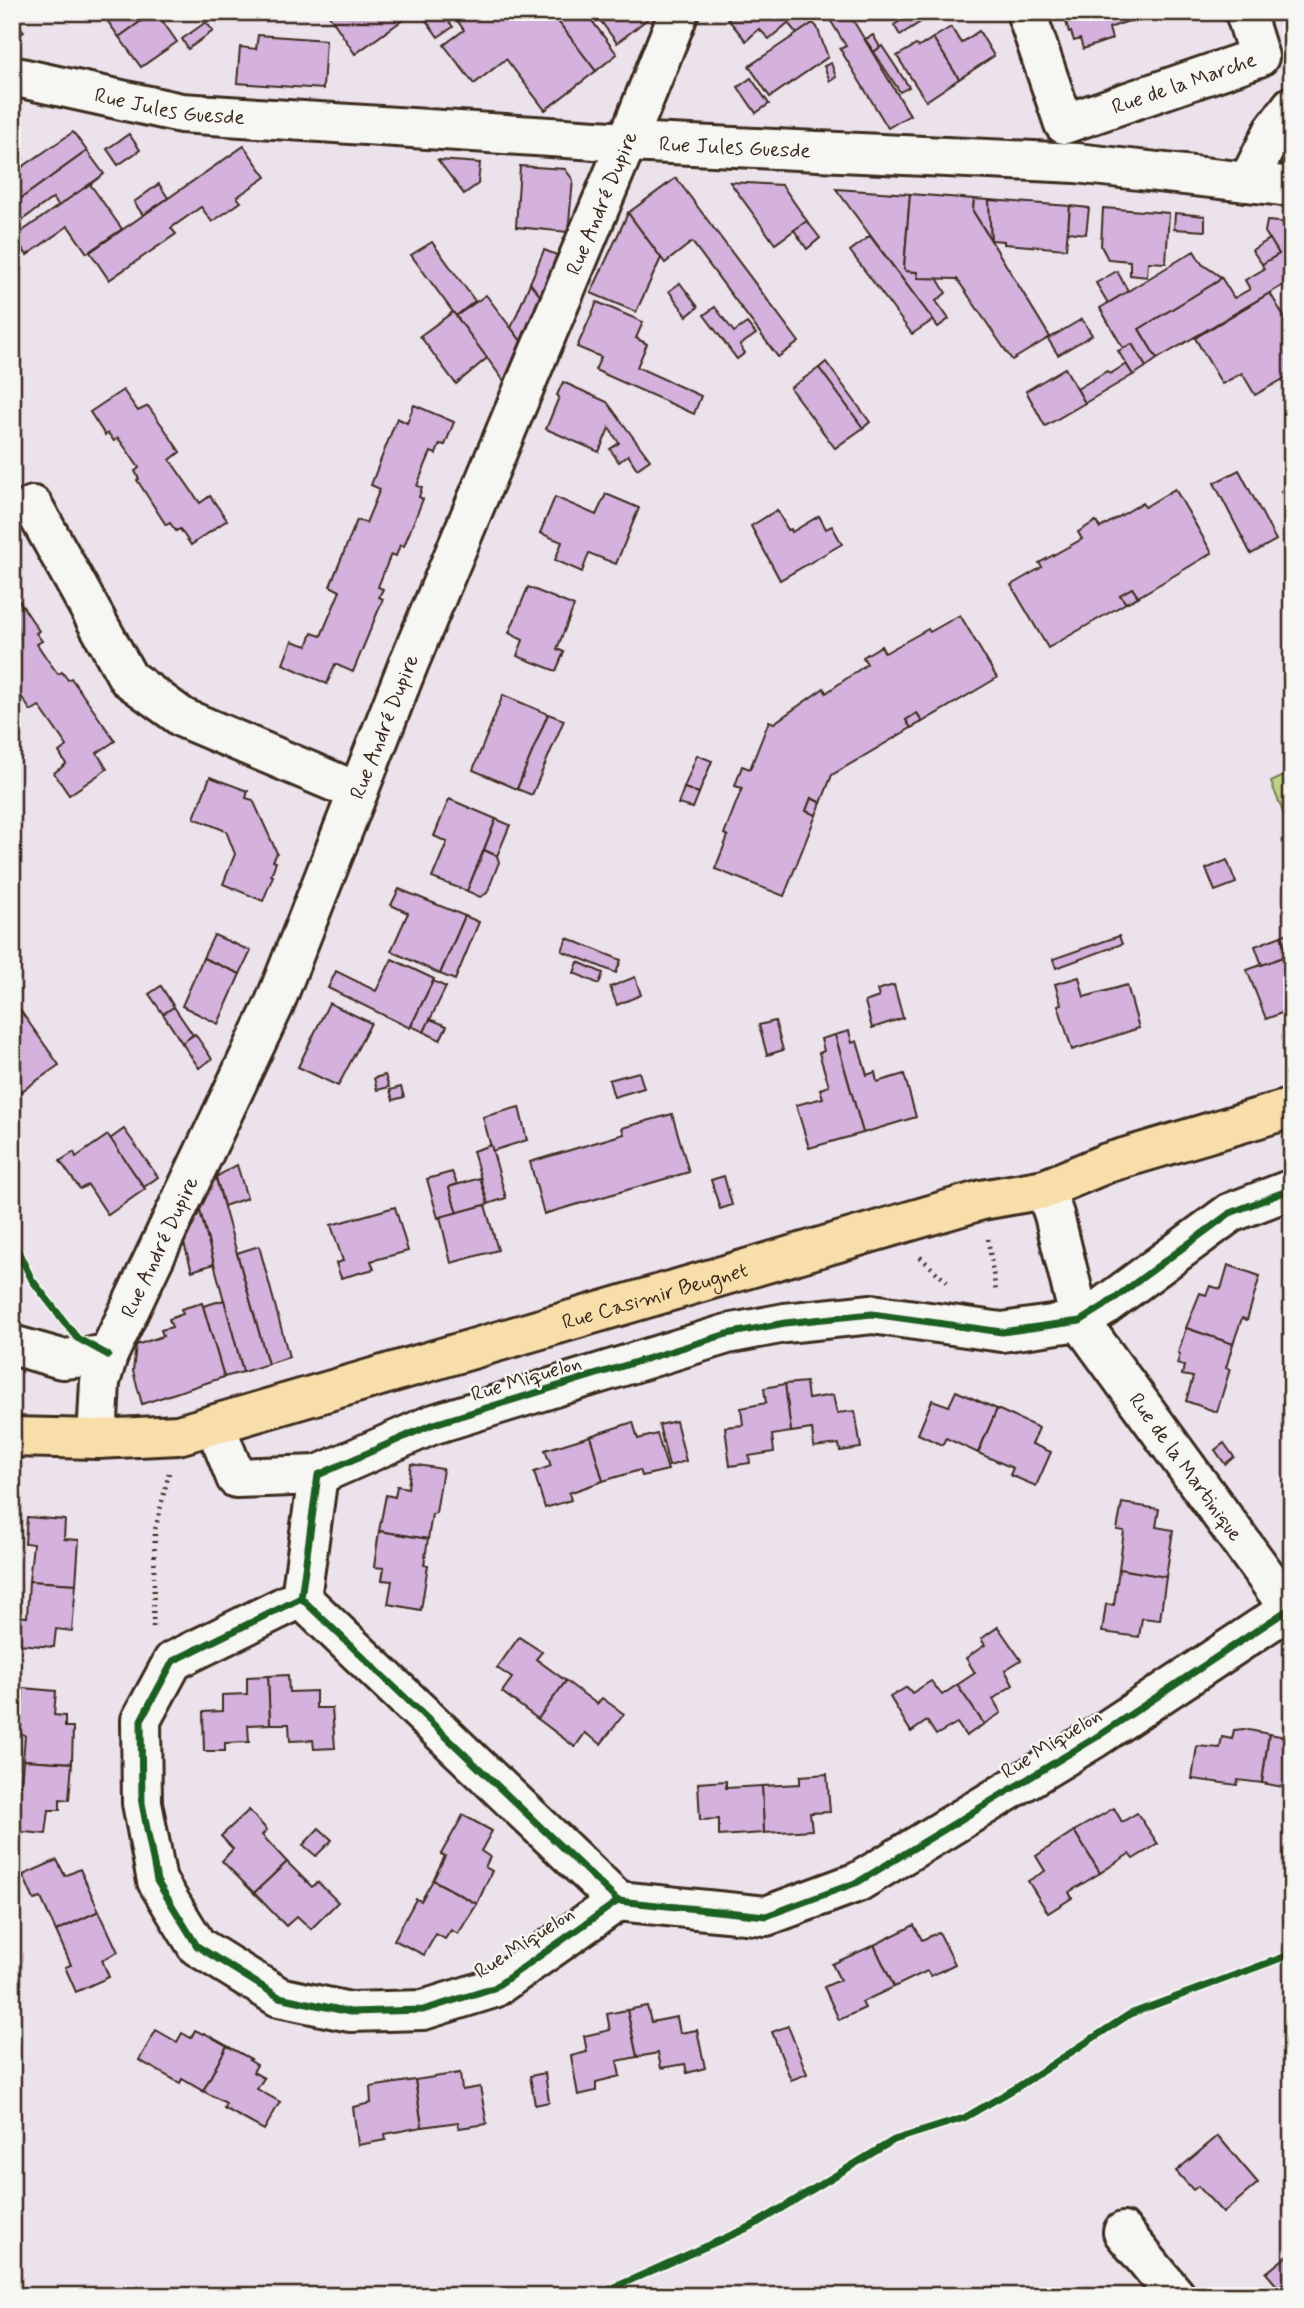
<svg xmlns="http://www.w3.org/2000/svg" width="1304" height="2308" font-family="Mynerve,sans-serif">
	<rect width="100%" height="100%" fill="#ece2ec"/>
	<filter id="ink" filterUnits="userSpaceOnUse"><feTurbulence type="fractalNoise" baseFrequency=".0143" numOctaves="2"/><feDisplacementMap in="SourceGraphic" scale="14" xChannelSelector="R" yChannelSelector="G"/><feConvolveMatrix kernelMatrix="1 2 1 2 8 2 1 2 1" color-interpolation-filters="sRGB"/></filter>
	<g filter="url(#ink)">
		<polygon fill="#bdd288" stroke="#7c7e53" stroke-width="2" points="1292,772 1292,835 1271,782"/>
		<g fill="#d4b2dd" stroke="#3b2a1e" stroke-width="2">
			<polygon points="101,12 154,12 119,37"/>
			<polygon points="154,12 156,12 177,42 141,67 119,37"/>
			<polygon points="327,12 414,12 355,54"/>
			<polygon points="420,12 442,12 453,27 438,37"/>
			<polygon points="451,12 475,12 479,18 487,12 551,12 596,71 545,110 506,59 474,84 444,45 464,30"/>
			<polygon points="551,12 574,12 579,18 586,13 617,54 596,71"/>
			<polygon points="594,12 654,12 655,13 617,43"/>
			<polygon points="722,12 787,12 791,17 796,12 803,12 813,23 797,34 788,23 769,39 759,29 746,41"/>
			<polygon points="837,12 848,12 910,115 888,128 840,49 846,46 829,18"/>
			<polygon points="914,12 918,12 922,21 900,35 894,25"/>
			<polygon points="1063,12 1126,12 1129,21 1109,28 1112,39 1083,49 1080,39 1074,41 1071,32 1069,32"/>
			<polygon points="1126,12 1150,12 1151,14 1129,21"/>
			<polygon points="15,19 24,32 12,40 12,22"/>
			<polygon points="206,22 213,31 188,49 182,39"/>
			<polygon points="813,23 817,27 828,57 770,97 749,66"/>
			<polygon points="951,27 961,43 979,31 994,56 959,79 933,38"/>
			<polygon points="258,35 326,40 323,89 237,83 240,47 256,49"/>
			<polygon points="873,35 880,47 874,52 865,39"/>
			<polygon points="933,38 959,79 926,101 897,56 916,45 919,47"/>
			<polygon points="882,46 909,87 900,92 874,52"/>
			<polygon points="831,63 836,77 830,81 824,66"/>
			<polygon points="751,78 769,104 756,113 738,87"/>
			<polygon points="73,132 87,151 12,205 12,174"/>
			<polygon points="129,134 140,150 118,165 107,149"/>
			<polygon points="12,143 23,158 12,166"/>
			<polygon points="244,146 266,177 237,197 241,202 212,222 201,207 171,228 176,234 109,280 90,252"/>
			<polygon points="87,151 104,174 59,207 53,198 12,227 12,205"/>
			<polygon points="438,160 480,163 478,184 464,194"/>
			<polygon points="520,166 565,169 573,180 568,232 516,227"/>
			<polygon points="676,178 799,342 778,357 692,242 665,263 628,213"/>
			<polygon points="730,182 782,185 807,221 775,244"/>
			<polygon points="90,184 122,229 87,253 68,226 27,255 14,237"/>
			<polygon points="159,184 168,198 143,215 134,202"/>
			<polygon points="836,189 910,194 904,268 906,271 917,272 918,278 937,278 946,293 936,301 949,319 938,327"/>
			<polygon points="910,194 974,199 973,211 1050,337 1012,360 957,279 918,278 917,272 906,271 904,268"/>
			<polygon points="974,199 989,200 991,240 973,211"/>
			<polygon points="989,200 1070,206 1066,249 1004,244 1004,241 991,240"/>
			<polygon points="1070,206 1089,208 1086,234 1068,232"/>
			<polygon points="1103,208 1169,213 1166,263 1148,262 1147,277 1130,275 1130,261 1108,259 1101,246"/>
			<polygon points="628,213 661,258 636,312 591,293"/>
			<polygon points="1175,213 1205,216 1205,231 1174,229"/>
			<polygon points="807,221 820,238 807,249 794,230"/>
			<polygon points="1267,221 1292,223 1292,280 1157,359 1139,329 1218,281 1221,277 1234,298 1250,289 1245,280 1264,269 1262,264 1279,254 1265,232"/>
			<polygon points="870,236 933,320 912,334 850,251"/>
			<polygon points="14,237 24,251 12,259 12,239"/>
			<polygon points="1270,239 1279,254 1262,264 1252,250"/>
			<polygon points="432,242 475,301 456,316 411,255"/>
			<polygon points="544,250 557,255 540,296 530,283"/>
			<polygon points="1194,251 1202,264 1221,277 1218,281 1139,329 1157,359 1146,367 1132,344 1123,348 1100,308"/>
			<polygon points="1117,271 1128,291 1108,303 1096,283"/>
			<polygon points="530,283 540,296 521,341 511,328"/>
			<polygon points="680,283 698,307 687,316 669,291"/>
			<polygon points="1270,293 1292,330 1292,374 1255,395 1242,373 1222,384 1195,338"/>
			<polygon points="486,295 521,341 504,381 456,316"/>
			<polygon points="597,302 643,322 636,338 647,344 637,367 701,396 694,414 595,370 601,357 577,347"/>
			<polygon points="715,307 734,332 747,323 756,334 740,345 745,353 737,359 704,315"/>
			<polygon points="453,312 487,358 456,384 420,336"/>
			<polygon points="1082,319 1092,335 1058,355 1048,339"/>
			<polygon points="1132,344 1146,367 1133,375 1118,351"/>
			<polygon points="826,362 870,422 863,428 819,368"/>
			<polygon points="1126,364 1133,375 1085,403 1077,389 1107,371 1110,374"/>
			<polygon points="819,368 863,428 835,448 790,388"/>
			<polygon points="1065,368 1085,403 1045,426 1026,391"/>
			<polygon points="563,382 607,402 650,460 637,469 628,455 619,462 610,449 619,443 609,428 599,452 546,429 559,397 557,395"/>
			<polygon points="123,390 138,411 148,406 164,428 180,452 170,460 200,503 210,496 227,520 191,545 180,529 176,531 170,523 166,525 137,480 139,479 135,471 139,468 129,453 118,438 114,441 108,433 105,435 90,412"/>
			<polygon points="414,405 454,422 445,445 440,444 436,454 431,452 424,468 417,486 422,487 419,497 423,499 404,546 400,545 396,556 391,554 378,587 383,589 379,597 383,599 353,672 335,664 327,684 283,664 292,641 307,646 312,633 321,636 340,591 330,586 357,520 366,523 380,489 371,485 397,418 407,423"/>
			<polygon points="1239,470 1276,540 1251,554 1214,483"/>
			<polygon points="1292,486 1292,512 1281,492"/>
			<polygon points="1175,489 1212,553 1138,597 1132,588 1120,595 1126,603 1048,648 1011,585 1042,567 1039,563 1082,539 1078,532 1096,521 1100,528 1142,503 1145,507"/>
			<polygon points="606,494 639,508 616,564 589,553 582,572 555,560 562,542 540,533 555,497 596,515"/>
			<polygon points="777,510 788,530 791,529 792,532 819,516 826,529 832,526 842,544 780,580 751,526"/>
			<polygon points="528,587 574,606 557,649 564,652 556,671 517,656 523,640 509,633"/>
			<polygon points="1132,588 1138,597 1126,603 1120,595"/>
			<polygon points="12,590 39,631 36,633 42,641 37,644 47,659 58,674 62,672 68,680 71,678 115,741 97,753 107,769 69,795 54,773 66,764 59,752 67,746 39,706 31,711 12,683"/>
			<polygon points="960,615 997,678 922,722 917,713 906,720 911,728 832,775 821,803 811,798 806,811 816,815 784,896 715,869 728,836 724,834 742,788 735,786 742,766 750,769 769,721 774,723 824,688 826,693 867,664 863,657 881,646 885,653 928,629 930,632"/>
			<polygon points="503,695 548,714 517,789 473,770"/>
			<polygon points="917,713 922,722 911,728 906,720"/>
			<polygon points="548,714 564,720 532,795 517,789"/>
			<polygon points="697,755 712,761 699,793 684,788"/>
			<polygon points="210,777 248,791 246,798 253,800 277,853 273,861 276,862 271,875 273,876 263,901 223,884 235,854 226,831 194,818"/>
			<polygon points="684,788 699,793 693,808 678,804"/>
			<polygon points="811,798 821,803 816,815 806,811"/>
			<polygon points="449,799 496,819 467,891 432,878 447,842 434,836"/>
			<polygon points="496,819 510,825 497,856 484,850"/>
			<polygon points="484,850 497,856 499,862 487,893 480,897 467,891"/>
			<polygon points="1227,860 1236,883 1215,891 1206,869"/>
			<polygon points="399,889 465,916 440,974 391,951 408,913 391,905"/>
			<polygon points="465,916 479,922 455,980 440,974"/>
			<polygon points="1292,931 1292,1009 1266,1019 1247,970 1288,955 1281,936"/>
			<polygon points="214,935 251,951 240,974 203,958"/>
			<polygon points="1119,936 1122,944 1056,968 1053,959"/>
			<polygon points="1281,936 1288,955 1262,965 1255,946"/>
			<polygon points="567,938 621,960 616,973 562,951"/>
			<polygon points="203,958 240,974 218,1024 182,1006"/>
			<polygon points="392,959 434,979 410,1028 328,988 336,971 376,991"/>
			<polygon points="578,962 603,973 599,984 574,973"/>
			<polygon points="635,977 641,995 617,1005 610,987"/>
			<polygon points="1079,977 1084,997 1127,985 1139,1028 1072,1050 1058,1005 1061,1004 1055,984"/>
			<polygon points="433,981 446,987 424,1032 411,1026"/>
			<polygon points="894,985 903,1018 872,1028 865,1002 879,997 877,990"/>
			<polygon points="161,986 174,1007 163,1014 149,994"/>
			<polygon points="329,1003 371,1023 338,1086 298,1067"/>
			<polygon points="174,1007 193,1035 182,1043 163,1014"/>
			<polygon points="20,1010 59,1065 19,1093 12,1083 12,1015"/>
			<polygon points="430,1019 447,1026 440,1040 424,1032"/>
			<polygon points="775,1021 783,1050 767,1055 759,1025"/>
			<polygon points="849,1031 852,1043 857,1041 867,1075 875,1072 877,1082 904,1074 916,1117 863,1133 835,1035"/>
			<polygon points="195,1034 212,1059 199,1068 182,1043"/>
			<polygon points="835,1035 863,1133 809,1148 796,1105 823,1098 820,1089 829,1086 819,1053 824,1051 821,1039"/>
			<polygon points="639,1072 644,1088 614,1097 609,1080"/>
			<polygon points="385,1075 389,1087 377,1090 374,1078"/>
			<polygon points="401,1087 404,1097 393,1100 390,1090"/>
			<polygon points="519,1107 527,1140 492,1151 483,1117"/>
			<polygon points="672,1114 689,1172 544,1214 530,1162 624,1134 622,1128"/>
			<polygon points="124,1129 158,1177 144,1187 110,1139"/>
			<polygon points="108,1135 145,1189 108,1215 88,1185 80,1189 60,1161 74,1152 76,1157"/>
			<polygon points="491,1145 506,1198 488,1204 473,1151"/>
			<polygon points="237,1165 247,1198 224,1206 216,1177"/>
			<polygon points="452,1172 457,1184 449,1187 457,1213 438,1218 427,1179"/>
			<polygon points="215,1175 268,1364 243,1372 199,1207"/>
			<polygon points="724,1176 732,1205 720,1209 711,1180"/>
			<polygon points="480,1178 488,1204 457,1213 449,1187"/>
			<polygon points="485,1205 498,1250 451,1263 440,1217"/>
			<polygon points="199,1207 214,1264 192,1271 183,1240"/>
			<polygon points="395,1207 408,1251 371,1261 374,1269 341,1278 336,1263 343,1261 331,1225"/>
			<polygon points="259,1246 289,1357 268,1364 237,1253"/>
			<polygon points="1228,1265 1260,1276 1247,1320 1242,1318 1233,1344 1186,1328 1200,1293 1206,1295 1210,1286 1221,1289"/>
			<polygon points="224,1300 243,1372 224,1377 203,1306"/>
			<polygon points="202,1303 224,1377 142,1404 133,1371 136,1345 163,1336 161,1330 172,1327 169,1319 183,1314 181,1309"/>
			<polygon points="1186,1328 1233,1344 1226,1368 1230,1369 1217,1412 1186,1401 1193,1377 1182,1375 1184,1366 1177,1364 1180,1354 1178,1353"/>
			<polygon points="806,1382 808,1399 833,1395 837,1413 855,1411 861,1448 840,1451 839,1444 814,1447 812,1429 791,1432 785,1384"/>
			<polygon points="785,1384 791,1432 772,1435 774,1452 749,1456 750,1463 730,1466 725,1427 743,1425 741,1408 766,1403 764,1388"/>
			<polygon points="956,1391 997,1409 978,1453 946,1438 942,1445 918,1434 932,1400 949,1406"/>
			<polygon points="997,1409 1039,1428 1032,1444 1051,1452 1036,1486 1010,1475 1013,1468 978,1453"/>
			<polygon points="676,1421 686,1461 669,1466 659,1425"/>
			<polygon points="633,1422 638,1439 657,1434 668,1470 642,1476 640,1470 603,1481 590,1436"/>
			<polygon points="590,1436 603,1481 569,1493 571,1500 545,1508 534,1472 551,1466 545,1450"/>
			<polygon points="1224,1443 1234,1457 1225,1464 1215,1450"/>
			<polygon points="411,1464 443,1469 436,1513 432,1514 428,1539 379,1531 386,1495 395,1497 397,1486 408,1488"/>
			<polygon points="1122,1503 1159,1509 1156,1527 1173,1530 1166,1577 1119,1569 1124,1531 1117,1530"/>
			<polygon points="27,1517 65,1520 64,1539 79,1540 76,1584 29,1581 33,1544 25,1543"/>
			<polygon points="379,1531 428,1539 424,1565 428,1565 421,1610 388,1604 392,1581 382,1580 384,1568 374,1567"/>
			<polygon points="1119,1569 1166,1577 1160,1620 1142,1618 1139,1637 1102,1632 1106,1604 1114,1605"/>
			<polygon points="29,1581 76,1584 72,1631 56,1629 54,1647 17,1644 19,1616 27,1617"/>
			<polygon points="998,1627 1021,1660 1005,1670 1013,1685 993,1699 1001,1713 984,1724 957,1685 975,1673 966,1658 985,1645 981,1639"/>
			<polygon points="519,1637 542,1652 536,1659 566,1681 538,1719 502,1692 512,1678 497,1668"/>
			<polygon points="288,1675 289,1692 316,1691 316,1708 332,1708 335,1748 314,1749 313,1740 290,1741 289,1724 270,1724 268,1676"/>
			<polygon points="268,1676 270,1724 248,1725 249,1742 225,1743 225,1751 204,1751 203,1712 222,1711 222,1695 247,1694 247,1677"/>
			<polygon points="566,1681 597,1704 602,1698 624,1714 601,1744 585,1733 575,1747 538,1719"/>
			<polygon points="931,1681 942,1695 957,1685 984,1724 966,1736 957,1723 936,1735 927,1721 911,1732 890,1697 907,1687 912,1693"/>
			<polygon points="23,1688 56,1691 54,1715 65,1716 65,1727 73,1727 72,1763 23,1760 25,1735 20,1734"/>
			<polygon points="1244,1729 1269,1734 1262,1783 1238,1780 1237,1785 1192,1779 1197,1746 1220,1748 1222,1737 1232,1739 1234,1730"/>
			<polygon points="1269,1734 1292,1738 1292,1793 1288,1792 1288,1788 1262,1783"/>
			<polygon points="23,1760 72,1763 69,1800 60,1799 60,1810 49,1810 46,1834 13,1831 16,1785 21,1785"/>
			<polygon points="827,1774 830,1812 810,1813 812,1830 764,1833 762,1786 800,1784 800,1776"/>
			<polygon points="726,1781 726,1788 762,1786 764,1833 719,1836 719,1819 700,1820 698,1783"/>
			<polygon points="1114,1808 1122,1822 1137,1813 1158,1844 1133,1859 1129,1854 1100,1873 1074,1831"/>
			<polygon points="249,1810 267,1830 262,1835 287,1862 254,1893 222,1861 233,1849 221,1836"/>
			<polygon points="463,1815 492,1831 481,1851 490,1857 485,1867 492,1871 477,1904 433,1880 445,1856 441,1854"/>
			<polygon points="319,1828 332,1840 316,1856 303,1845"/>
			<polygon points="1074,1831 1100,1873 1069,1892 1072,1898 1048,1913 1028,1881 1045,1871 1036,1856"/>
			<polygon points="57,1860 65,1876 80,1869 99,1911 56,1931 41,1898 34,1900 23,1875"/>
			<polygon points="287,1862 312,1887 318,1882 338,1902 311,1929 297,1916 286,1926 254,1893"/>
			<polygon points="433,1880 477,1904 458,1934 451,1930 445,1939 436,1934 424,1955 394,1940 416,1899 421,1901"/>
			<polygon points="99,1911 118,1952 102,1960 109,1977 76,1992 65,1967 71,1965 56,1931"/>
			<polygon points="914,1925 922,1940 939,1932 955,1964 931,1976 927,1971 894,1987 874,1945"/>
			<polygon points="874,1945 894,1987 862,2002 865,2008 839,2020 824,1987 840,1980 832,1964"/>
			<polygon points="647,2006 651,2022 677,2017 680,2033 697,2030 705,2068 687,2073 685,2064 661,2068 658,2053 637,2057 627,2010"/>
			<polygon points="627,2010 637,2057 617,2061 620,2076 596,2082 596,2091 578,2095 571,2056 587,2052 584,2036 610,2030 607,2014"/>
			<polygon points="788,2026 807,2074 791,2080 772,2032"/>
			<polygon points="156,2030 177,2042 182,2033 191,2038 195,2030 203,2034 204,2033 227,2046 203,2091 182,2079 180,2083 139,2060"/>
			<polygon points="227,2046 251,2059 249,2060 257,2065 253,2072 264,2078 257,2089 280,2102 264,2130 224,2108 226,2103 203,2091"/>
			<polygon points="460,2073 462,2090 480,2087 487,2124 459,2128 458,2122 422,2127 415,2080"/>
			<polygon points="545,2073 549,2102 535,2105 530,2076"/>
			<polygon points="415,2080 422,2127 385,2134 386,2140 358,2145 353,2107 371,2103 370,2087"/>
			<polygon points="1218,2136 1258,2183 1223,2213 1198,2186 1193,2190 1176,2171"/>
			<polygon points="1292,2252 1292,2290 1289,2287 1283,2293 1266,2273"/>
		</g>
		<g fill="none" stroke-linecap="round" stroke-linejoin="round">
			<defs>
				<g id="minor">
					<path id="s1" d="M1026 12 1064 124 1259 57 1245 12"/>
					<path id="s2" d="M12 76 181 113 627 142 1076 163 1292 187"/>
					<polyline points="1248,182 1274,130 1292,106"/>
					<polyline points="33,506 128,678 183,718 358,792"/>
					<path id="s3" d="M1045 1189 1054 1215 1080 1321 1292 1612"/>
					<polyline points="12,1345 62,1359 108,1355"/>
					<polyline points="215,1425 236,1478 318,1475"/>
					<path id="s4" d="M97 1439 100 1382 108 1355 274 1005 408 665 627 142 679 12"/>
					<polyline points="301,1598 173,1661 141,1720 142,1803 157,1881 197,1946 279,1997 350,2012 423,2010 494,1988 618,1901 766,1916 858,1882 1095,1738 1289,1609"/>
					<polyline points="618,1901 301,1598 318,1475 431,1425 727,1334 785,1323 872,1314 1002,1332 1080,1321 1104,1306 1230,1213 1292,1189"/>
					<polyline points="1123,2232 1176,2296"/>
				</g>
				<g id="major">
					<path id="s5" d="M12 1437 97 1439 178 1435 982 1200 1045 1189 1107 1163 1292 1108"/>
				</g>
			</defs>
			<use href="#minor" stroke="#3b2a1e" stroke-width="44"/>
			<use href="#major" stroke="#3b2a1e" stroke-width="44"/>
			<g stroke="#3b2a1e" stroke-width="4.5" stroke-dasharray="2 5" stroke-linecap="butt">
				<polyline points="1292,797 1289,798 1292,804"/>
				<polyline points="988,1239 996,1292"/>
				<polyline points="920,1257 949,1284"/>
				<polyline points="153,1627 155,1530 169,1473"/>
			</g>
			<use href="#minor" stroke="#f6f6f2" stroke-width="38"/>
			<use href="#major" stroke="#f8deab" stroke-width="38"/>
			<defs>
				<g id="cycleway">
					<polyline points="12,1239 32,1280 77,1338 108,1355"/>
					<polyline points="301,1598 173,1661 141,1720 142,1803 157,1881 197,1946 279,1997 350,2012 423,2010 494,1988 618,1901 766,1916 858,1882 1095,1738 1289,1609"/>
					<polyline points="618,1901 301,1598 318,1475 431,1425 727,1334 785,1323 872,1314 1002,1332 1080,1321 1104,1306 1230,1213 1292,1189"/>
					<polyline points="595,2296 752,2226 894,2140 964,2118 1016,2088 1130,2014 1292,1954"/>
				</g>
			</defs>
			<use href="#cycleway" stroke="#f6f6f2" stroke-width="11"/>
			<use href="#cycleway" stroke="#1b5e20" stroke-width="7"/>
		</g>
	</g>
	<g text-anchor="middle" stroke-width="5" stroke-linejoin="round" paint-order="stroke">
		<g font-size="21" fill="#3b2a1e" stroke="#f6f6f2">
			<text dy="7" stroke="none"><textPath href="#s1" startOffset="245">Rue de la Marche</textPath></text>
			<text dy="7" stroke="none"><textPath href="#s2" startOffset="161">Rue Jules Guesde</textPath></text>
			<text dy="7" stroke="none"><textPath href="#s2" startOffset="728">Rue Jules Guesde</textPath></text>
			<text dy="7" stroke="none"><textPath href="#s4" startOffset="1339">Rue André Dupire</textPath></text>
			<text dy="7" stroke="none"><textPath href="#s4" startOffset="772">Rue André Dupire</textPath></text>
			<text dy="7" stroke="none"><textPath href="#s4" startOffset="205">Rue André Dupire</textPath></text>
			<text dy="7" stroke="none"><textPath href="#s5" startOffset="663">Rue Casimir Beugnet</textPath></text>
			<text transform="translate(526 1378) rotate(-17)" y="7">Rue Miquelon</text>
			<text dy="7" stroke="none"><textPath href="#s3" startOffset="317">Rue de la Martinique</textPath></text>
			<text transform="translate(1051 1743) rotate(-32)" y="7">Rue Miquelon</text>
			<text transform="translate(524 1942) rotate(-33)" y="7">Rue Miquelon</text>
		</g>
	</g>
	<rect width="1304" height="2308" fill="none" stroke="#f6f6f2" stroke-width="42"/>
	<rect x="21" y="21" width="1262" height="2266" fill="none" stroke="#3b2a1e" stroke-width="2.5" filter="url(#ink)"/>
</svg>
